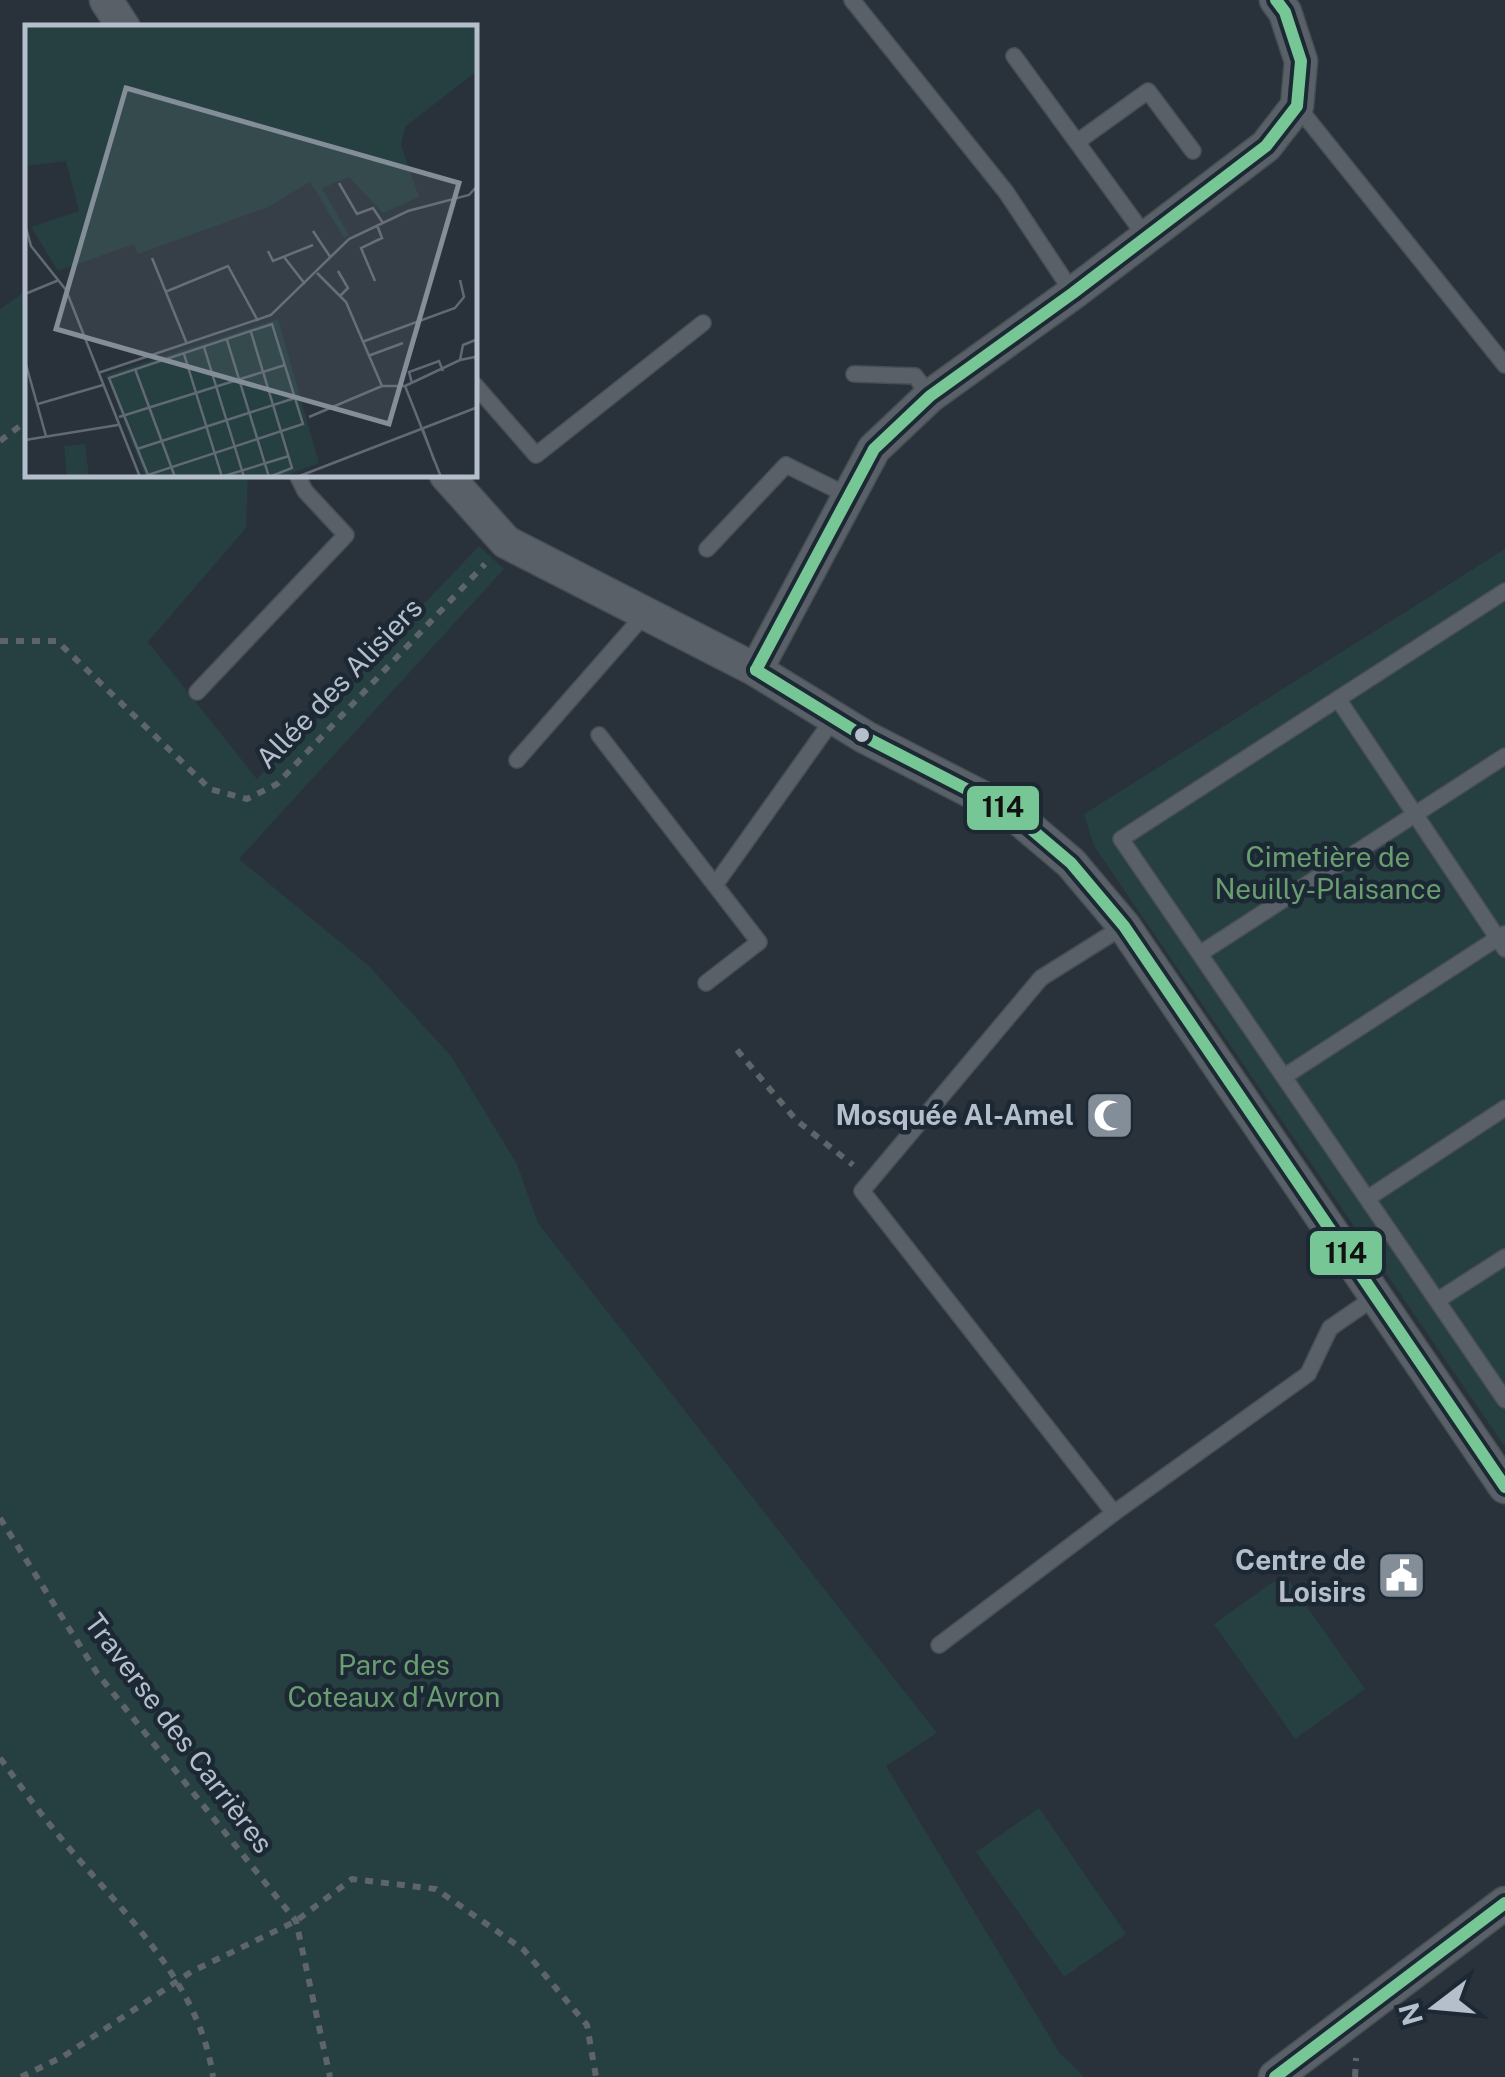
<svg xmlns="http://www.w3.org/2000/svg" width="1505" height="2077" font-family="'Public Sans',sans-serif">
	<rect width="100%" height="100%" fill="#29323a"/>
	<g fill="#263f40">
		<polygon points="27,290 28,475 248,475 246,528 148,642 257,779 479,546 504,569 239,859 369,966 451,1056 517,1164 538,1223 937,1733 886,1766 1059,2052 1084,2077 0,2077 0,309"/>
		<polygon points="1505,549 1505,1447 1094,846 1084,814"/>
		<polygon points="1284,1574 1365,1689 1295,1739 1214,1624"/>
		<polygon points="1039,1808 1126,1934 1064,1977 976,1852"/>
	</g>
	<g fill="none" stroke-linecap="round" stroke-linejoin="round">
		<defs>
			<g id="lane">
				<polyline points="852,0 1006,192 1073,293"/>
				<polyline points="1014,56 1146,237"/>
				<polyline points="1297,106 1505,365"/>
				<polyline points="1077,142 1148,91 1193,151"/>
				<polyline points="854,374 915,376 930,396"/>
				<polyline points="475,385 536,455 703,323"/>
				<polyline points="707,549 786,465 849,496"/>
				<polyline points="1505,591 1121,839 1505,1400"/>
				<polyline points="197,692 346,535 305,491 297,475"/>
				<polyline points="1338,699 1505,949"/>
				<polyline points="599,735 759,942 706,983"/>
				<polyline points="517,760 645,614"/>
				<polyline points="715,885 834,718"/>
				<polyline points="1201,953 1505,756"/>
				<polyline points="1285,1076 1504,934"/>
				<polyline points="1368,1198 1505,1108"/>
				<polyline points="1438,1300 1505,1257"/>
				<polyline points="1114,1513 862,1191 1041,978 1124,926"/>
				<polyline points="939,1645 1114,1513 1308,1374 1330,1328 1375,1297"/>
			</g>
			<g id="street">
				<polyline points="106,0 124,28"/>
				<polyline points="446,475 506,542 756,670 865,737 1011,812 1071,863 1124,926 1505,1487"/>
				<polyline points="756,670 874,449 930,396 1073,293 1266,146 1297,106 1301,61 1285,12 1276,0"/>
				<polyline points="1275,2077 1505,1903"/>
			</g>
		</defs>
		<use href="#lane" stroke="#484e54" stroke-width="18"/>
		<use href="#street" stroke="#484e54" stroke-width="35"/>
		<g stroke="#5d646a" stroke-width="6" stroke-dasharray="8 8" stroke-linecap="butt">
			<polyline points="0,441 28,420"/>
			<polyline points="0,641 57,641 210,789 247,799 277,784 485,564"/>
			<polyline points="737,1050 796,1120 853,1165"/>
			<polyline points="0,1518 97,1673 296,1921 330,2077"/>
			<path d="M0 1758C17 1781 33 1804 51 1826 111 1902 199 1976 213 2077"/>
			<polyline points="21,2077 64,2056 191,1972 296,1921 352,1879 436,1889 524,1950 587,2025 596,2077"/>
			<polyline points="1355,2077 1356,2058"/>
		</g>
		<use href="#lane" stroke="#5a6067" stroke-width="15"/>
		<use href="#street" stroke="#5a6067" stroke-width="32"/>
		<defs>
			<g id="bus-1">
				<polyline points="756,670 865,737 1011,812 1071,863 1124,926 1505,1487"/>
				<polyline points="756,670 874,449 930,396 1073,293 1266,146 1297,106 1301,61 1285,12 1276,0"/>
				<polyline points="1275,2077 1505,1903"/>
			</g>
		</defs>
		<use href="#bus-1" stroke="#1c2935" stroke-width="20"/>
		<use href="#bus-1" stroke="#77c695" stroke-width="12"/>
	</g>
	<defs>
		<symbol id="mosque-square" viewBox="-11 -11 22 22"><rect x="-9" y="-9" width="18" height="18" rx="4" fill="#838e98" stroke="#1c2935"/><path d="M3.5-4.9A6 6 0 1 0 3.5 4.9A5 5 0 1 1 3.5-4.9Z" fill="#fff"/></symbol>
		<symbol id="civic-square" viewBox="-11 -11 22 22"><rect x="-9" y="-9" width="18" height="18" rx="4" fill="#838e98" stroke="#1c2935"/><path d="M-.6-6.5H3V-4.5H.6V-3L4-1V1h2V6H-6V1h2V-1L-.6-3ZM-1.2 2.5V6h2.4V2.5Z" fill="#fff"/></symbol>
	</defs>
	<g fill-rule="evenodd">
		<use href="#mosque-square" x="1082" y="1088" width="55" height="55"/>
		<use href="#civic-square" x="1374" y="1548" width="55" height="55"/>
	</g>
	<circle fill="#b4bfcb" stroke="#1c2935" stroke-width="4" cx="862" cy="735" r="9"/>
	<g text-anchor="middle" stroke-width="9" stroke-linejoin="round" paint-order="stroke">
		<g font-size="28" fill="#b4bfcb" stroke="#1c2935">
			<text transform="translate(339 683) rotate(-46)" y="10">Allée des Alisiers</text>
			<text transform="translate(179 1733) rotate(53)" y="10">Traverse des Carrières</text>
		</g>
		<g font-size="28" fill="#6a9d70" stroke="#1c2935">
			<text x="1328" y="867">Cimetière de<tspan x="1328" dy="32">Neuilly-Plaisance</tspan></text>
			<text x="394" y="1675">Parc des<tspan x="394" dy="32">Coteaux d'Avron</tspan></text>
		</g>
		<g font-size="28" font-weight="bold" fill="#b4bfcb" stroke="#1c2935" text-anchor="end">
			<text x="1074" y="1125">Mosquée Al-Amel</text>
			<text x="1366" y="1570">Centre de<tspan x="1366" dy="32">Loisirs</tspan></text>
		</g>
	</g>
	<g transform="translate(25 25)">
		<rect width="452" height="452" fill="#29323a"/>
		<path d="M0 0H452V46L380 102 376 120 394 172 358 188 324 152 297 163 324 210 319 213 285 157 243 182 113 229 109 219 33 246 6 202 54 186 41 136 0 141ZM253 294 294 438 256 452H120L81 350ZM60 419 64 452H42L39 421Z" fill="#263f40"/>
		<path fill="none" stroke="#616a74" stroke-width="2.5" d="M314 158 332 189 348 183 358 198M0 199 6 221 41 265 115 452M288 206 306 233M243 226 248 236 288 220M259 232 280 259M127 233 162 319M313 246 323 263 315 271M292 248 321 277 357 361H380L416 452M350 256 336 223 357 213 352 200M140 267 203 241 233 296M0 269 34 255M247 299 278 399 123 450 84 353ZM226 307 267 443 244 452M202 315 244 452M337 317 430 283 439 272 435 255M179 322 219 452M159 329 197 452M343 331 378 318M435 335 438 320 453 314M0 336 21 411M110 344 150 452M73 348 246 290 324 214 383 186 444 170 453 160M387 358 384 347 414 336 418 346M380 361 435 335 450 332 453 339M13 379 78 360M94 392 260 340M284 392 357 361M398 405 409 435M0 415 93 400M112 424 270 373M196 452 264 431M272 452 453 382"/>
		<path fill="#838e98" fill-opacity="0.15" stroke="#838e98" stroke-width="5" d="M101 63 434 158 364 399 31 304Z"/>
		<rect width="452" height="452" fill="none" stroke="#b4bfcb" stroke-width="5"/>
	</g>
	<g stroke="#1c2935" stroke-width="4">
		<rect x="965" y="784" width="76" height="48" rx="10" fill="#77c695"/>
		<rect x="1308" y="1229" width="76" height="48" rx="10" fill="#77c695"/>
	</g>
	<g font-size="28" text-anchor="middle" font-weight="bold" fill="#111">
		<text x="1003" y="817">114</text>
		<text x="1346" y="1263">114</text>
	</g>
	<g transform="translate(1435 2007) rotate(254)" stroke="#1c2935" stroke-width="8" paint-order="stroke">
	<path d="M0-8L18 38L0 25L-18 38Z" fill="#b4bfcb"/>
	<text y="-15" font-size="28" font-weight="bold" text-anchor="middle" fill="#b4bfcb">N</text>
	</g>
</svg>
